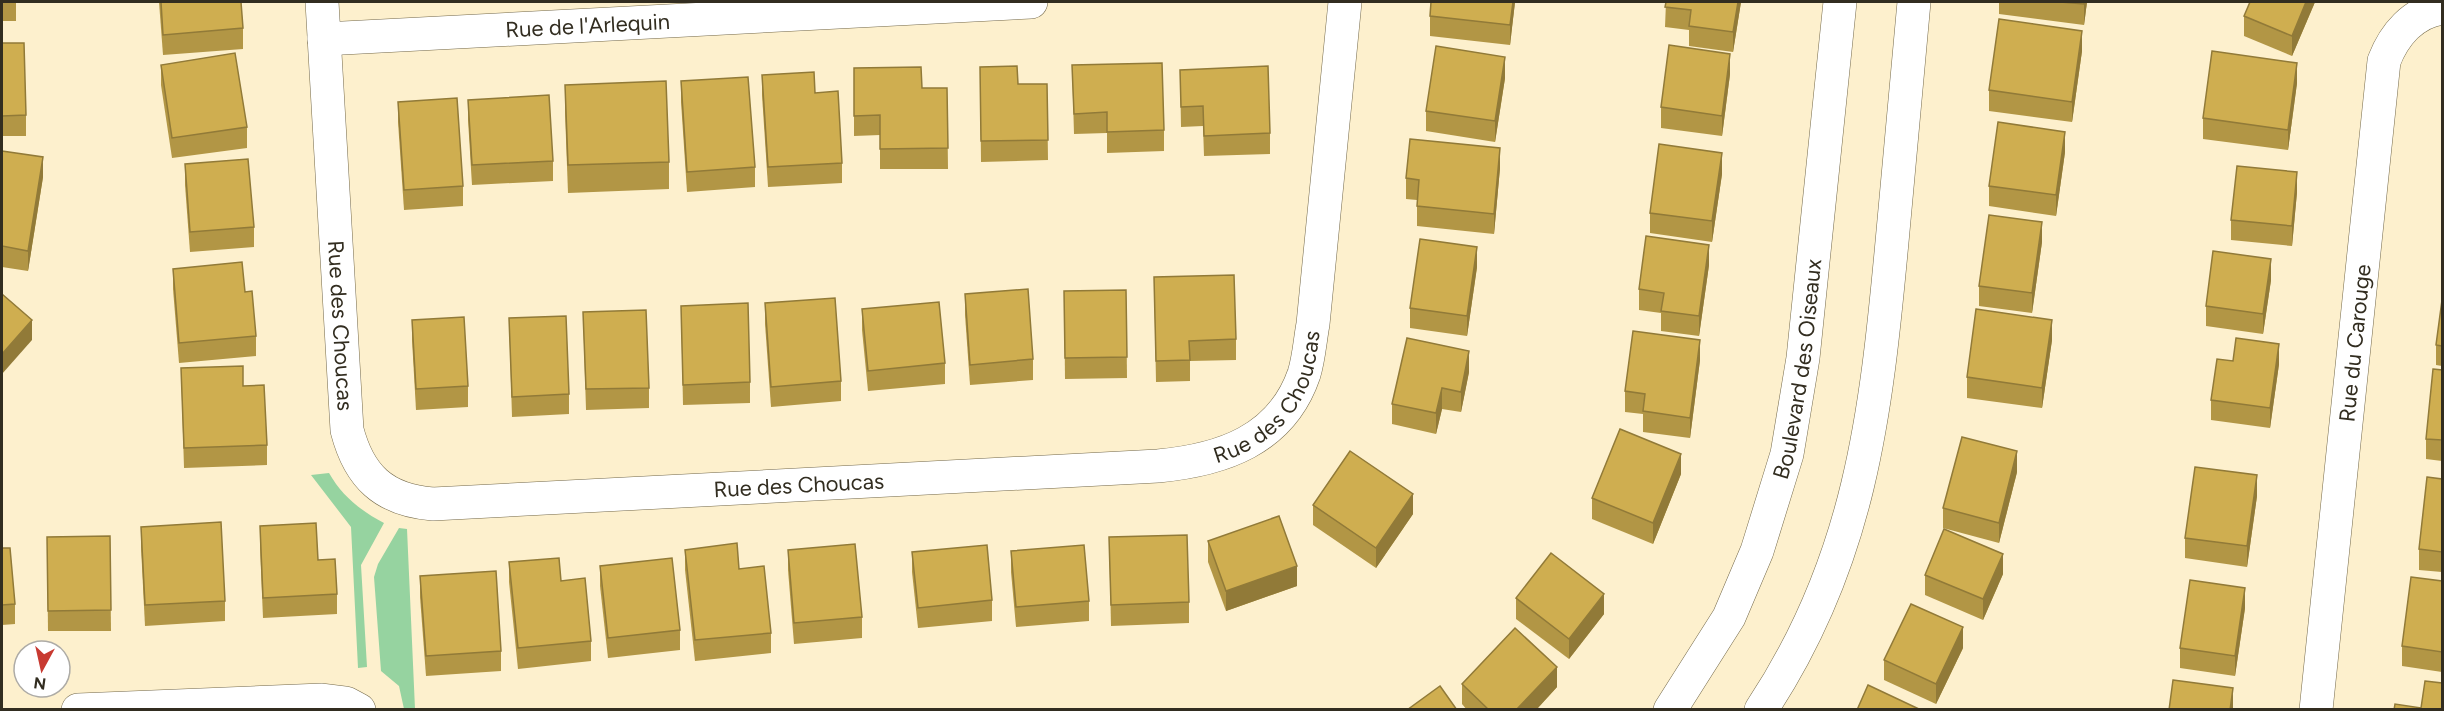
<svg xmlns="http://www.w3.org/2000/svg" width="2444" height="711" font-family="Figtree,sans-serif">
	<rect width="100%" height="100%" fill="#fdf0cd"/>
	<g fill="#96d3a0">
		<path d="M329 473C342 496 361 511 384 523L361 565 367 667 358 668 351 527 311 475Z"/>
		<polygon points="399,528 407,529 415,709 404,709 399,686 381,671 374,577 378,564"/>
	</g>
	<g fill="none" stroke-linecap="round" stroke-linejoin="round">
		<defs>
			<g id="minor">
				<path id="s1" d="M322 2 347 430C359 476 383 500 433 504L1158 466C1221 460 1281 441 1304 374 1309 358 1310 340 1313 324L1345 2"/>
				<path id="s2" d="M324 39 1031 2"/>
				<polyline points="78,710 322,700 346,703 359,710"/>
				<path id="s3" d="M2316 710 2384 61C2394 35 2413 12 2442 8"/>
			</g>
			<g id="tertiary">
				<path id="s4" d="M1670 710 1729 617 1757 551 1787 454 1803 358 1840 2"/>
				<path d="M1761 710C1860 561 1876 415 1892 242 1899 162 1907 82 1914 2"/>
			</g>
		</defs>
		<use href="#minor" stroke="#74694a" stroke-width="34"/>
		<use href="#tertiary" stroke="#74694a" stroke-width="34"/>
		<use href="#minor" stroke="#fff" stroke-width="33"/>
		<use href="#tertiary" stroke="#fff" stroke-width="33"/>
	</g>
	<g fill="#b29645">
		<rect x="2" y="2" width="14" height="19"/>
		<polygon points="159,2 241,2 243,28 243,49 163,55"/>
		<polygon points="1431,2 1515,2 1510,45 1430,36 1430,16"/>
		<polygon points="1666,2 1741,2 1733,52 1689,46 1689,30 1665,27"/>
		<polygon points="1999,2 2087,2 2084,25 1999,14"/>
		<polygon points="2315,2 2292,56 2244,36 2244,16"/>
		<polygon points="2,43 26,115 26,136 2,136"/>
		<polygon points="2082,51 2072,122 1989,111 1989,90"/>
		<polygon points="161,65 247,127 247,148 172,158 161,85"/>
		<polygon points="1072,65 1164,130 1164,151 1107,153 1107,133 1074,134"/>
		<polygon points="980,67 1018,84 1047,84 1048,160 981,162"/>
		<polygon points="854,68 922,88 947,88 948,169 880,169 880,135 854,136"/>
		<polygon points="1180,70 1270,133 1270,154 1204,156 1203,126 1181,127"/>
		<polygon points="1730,74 1722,136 1661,128 1661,107"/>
		<polygon points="762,75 842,163 842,183 768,187 762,95"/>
		<polygon points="1505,78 1495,142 1426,131 1426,111"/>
		<polygon points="681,81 755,167 755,187 687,192 681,102"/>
		<polygon points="2297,83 2288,150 2203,139 2203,118"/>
		<polygon points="565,85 669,162 669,189 568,193 565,112"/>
		<polygon points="468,100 553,161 553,181 472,185 468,120"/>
		<polygon points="398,102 463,186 463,206 404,210 398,122"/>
		<polygon points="2,151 43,177 28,271 2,267"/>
		<polygon points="2065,152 2056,216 1989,206 1989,186"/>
		<polygon points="185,164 254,227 254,247 190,252 185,185"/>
		<polygon points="1500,168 1494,234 1417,226 1417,200 1406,199 1406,178"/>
		<polygon points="1722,174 1712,242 1650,233 1650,213"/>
		<polygon points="2297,192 2292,246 2231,240 2231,220"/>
		<polygon points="2042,242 2032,313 1979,306 1979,286"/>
		<polygon points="1709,265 1699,336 1661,331 1661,313 1639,310 1639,289"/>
		<polygon points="1477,267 1467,336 1410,328 1410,308"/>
		<polygon points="173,269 245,292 256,336 256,356 179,363 173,289"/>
		<polygon points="1154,277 1236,339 1236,360 1190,361 1190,381 1156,382"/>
		<polygon points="2271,280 2263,334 2206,326 2206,306"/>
		<polygon points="1126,290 1127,378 1065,379 1064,291"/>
		<polygon points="965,294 1033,359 1033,380 970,385 965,315"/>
		<polygon points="2442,300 2442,366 2436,365 2436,345"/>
		<polygon points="765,303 841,381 841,401 771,407 765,324"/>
		<polygon points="681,306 750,382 750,403 683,405"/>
		<polygon points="862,309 945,363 945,384 868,391 862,330"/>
		<polygon points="583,312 649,388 649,408 586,410"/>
		<polygon points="509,318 569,394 569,414 512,417"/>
		<polygon points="412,320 468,386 468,407 416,410 412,340"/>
		<polygon points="2052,340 2042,408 1967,398 1967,377"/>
		<polygon points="1700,360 1690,438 1643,432 1643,414 1625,412 1625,391"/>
		<polygon points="2233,361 2279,364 2270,428 2211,420 2211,400"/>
		<polygon points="181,368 243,386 267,445 267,465 184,468"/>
		<polygon points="2442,370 2442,461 2426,459 2426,439"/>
		<polygon points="1469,372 1461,412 1442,409 1436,434 1392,424 1392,404"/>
		<polygon points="2017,472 1999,543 1943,528 1943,508"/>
		<polygon points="1681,474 1653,544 1592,519 1592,498"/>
		<polygon points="2442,479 2442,572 2419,570 2419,549"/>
		<polygon points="2257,496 2247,567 2185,558 2185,538"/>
		<polygon points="1313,505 1413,514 1376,568 1313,525"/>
		<polygon points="260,526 318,560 337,594 337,614 263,618 260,547"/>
		<polygon points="141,527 225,601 225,621 145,626 141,547"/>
		<polygon points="110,536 111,631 48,631 47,537"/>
		<polygon points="1109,537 1189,602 1189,623 1111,626"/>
		<polygon points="1208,541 1297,586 1226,611 1208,562"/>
		<polygon points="2,548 15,604 15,624 2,625"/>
		<polygon points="685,550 739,569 771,633 771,653 695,661 685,570"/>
		<polygon points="788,550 862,617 862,638 794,644 788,570"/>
		<polygon points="1011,551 1089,601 1089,621 1016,627 1011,572"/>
		<polygon points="912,552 992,600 992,621 918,628 912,572"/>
		<polygon points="509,562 591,641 591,661 518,669 509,582"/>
		<polygon points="600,566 680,630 680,650 608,658 600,586"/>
		<polygon points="2003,574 1983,620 1925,595 1925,575"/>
		<polygon points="420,576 501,651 501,671 426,676 420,597"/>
		<polygon points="2442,581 2442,672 2402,666 2402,646"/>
		<polygon points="1516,598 1604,614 1569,659 1516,619"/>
		<polygon points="2245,608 2235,676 2180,668 2180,648"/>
		<polygon points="1963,648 1936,704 1884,680 1884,660"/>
		<polygon points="1462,684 1557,687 1536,710 1467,710 1462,704"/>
	</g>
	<g fill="#917a38">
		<polygon points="1513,2 1515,2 1510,45 1510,25"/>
		<polygon points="1738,2 1741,2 1733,52 1733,32"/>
		<polygon points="2084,2 2087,2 2084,25"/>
		<polygon points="2306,2 2315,2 2292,56 2292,36"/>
		<polygon points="2082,31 2082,51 2072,122 2072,102"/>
		<polygon points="1730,54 1730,74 1722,136 1722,116"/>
		<polygon points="1505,57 1505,78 1495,142 1495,121"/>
		<polygon points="2297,63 2297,83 2288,150 2288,130"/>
		<polygon points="2065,132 2065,152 2056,216 2056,195"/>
		<polygon points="1500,148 1500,168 1494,234 1494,214"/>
		<polygon points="1722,153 1722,174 1712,242 1712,221"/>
		<polygon points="43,157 43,177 28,271 28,251"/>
		<polygon points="2297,172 2297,192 2292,246 2292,226"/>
		<polygon points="2042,222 2042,242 2032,313 2032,293"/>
		<polygon points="1709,245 1709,265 1699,336 1699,316"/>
		<polygon points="1477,247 1477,267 1467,336 1467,316"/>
		<polygon points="2271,259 2271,280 2263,334 2263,314"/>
		<polygon points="32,320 32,340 2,374 2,354"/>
		<polygon points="2052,320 2052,340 2042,408 2042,388"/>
		<polygon points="1700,340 1700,360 1690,438 1690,418"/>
		<polygon points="2279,344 2279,364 2270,428 2270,408"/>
		<polygon points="1469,351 1469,372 1461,412 1461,392"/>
		<polygon points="1442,388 1442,409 1436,434 1436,413"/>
		<polygon points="2017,451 2017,472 1999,543 1999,523"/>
		<polygon points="1681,454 1681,474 1653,544 1653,523"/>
		<polygon points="2257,475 2257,496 2247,567 2247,546"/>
		<polygon points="1413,494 1413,514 1376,568 1376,548"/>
		<polygon points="2003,554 2003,574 1983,620 1983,599"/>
		<polygon points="1297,566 1297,586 1226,611 1226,591"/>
		<polygon points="2245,588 2245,608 2235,676 2235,656"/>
		<polygon points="1604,594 1604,614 1569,659 1569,639"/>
		<polygon points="1963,627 1963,648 1936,704 1936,684"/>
		<polygon points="1557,667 1557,687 1536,710 1516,710"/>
		<polygon points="2233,688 2233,710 2230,710"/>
	</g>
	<g fill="#cfae50" stroke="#917a38" stroke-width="1.5">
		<polygon points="161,2 241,2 243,28 163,35"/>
		<polygon points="1431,2 1513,2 1510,25 1430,16"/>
		<polygon points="1666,2 1738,2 1733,32 1689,26 1691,10 1665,7"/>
		<polygon points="2060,2 2084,2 2084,4"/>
		<polygon points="2250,2 2306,2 2292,36 2244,16"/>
		<polygon points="1999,19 2082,31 2072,102 1989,90"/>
		<polygon points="2,43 24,43 26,115 2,116"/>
		<polygon points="1669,45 1730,54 1722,116 1661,107"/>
		<polygon points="1436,46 1505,57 1495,121 1426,111"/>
		<polygon points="2212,51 2297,63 2288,130 2203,118"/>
		<polygon points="235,53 247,127 172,138 161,65"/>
		<polygon points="1162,63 1164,130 1107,132 1107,112 1074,114 1072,65"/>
		<polygon points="1017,66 1018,84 1047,84 1048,140 981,141 980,67"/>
		<polygon points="1268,66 1270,133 1204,136 1203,106 1181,107 1180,70"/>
		<polygon points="921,67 922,88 947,88 948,148 880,149 880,115 854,116 854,68"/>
		<polygon points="814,72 815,93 838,91 842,163 768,167 762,75"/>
		<polygon points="748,77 755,167 687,172 681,81"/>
		<polygon points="666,81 669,162 568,165 565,85"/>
		<polygon points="549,95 553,161 472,165 468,100"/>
		<polygon points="457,98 463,186 404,190 398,102"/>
		<polygon points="1998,122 2065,132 2056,195 1989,186"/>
		<polygon points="1410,139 1500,148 1494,214 1417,206 1419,180 1406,178"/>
		<polygon points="1659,144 1722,153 1712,221 1650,213"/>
		<polygon points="2,151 43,157 28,251 2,246"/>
		<polygon points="248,159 254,227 190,232 185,164"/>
		<polygon points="2237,166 2297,172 2292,226 2231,220"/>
		<polygon points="1989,215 2042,222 2032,293 1979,286"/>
		<polygon points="1646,236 1709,245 1699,316 1661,311 1664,293 1639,289"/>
		<polygon points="1420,239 1477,247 1467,316 1410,308"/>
		<polygon points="2213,251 2271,259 2263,314 2206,306"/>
		<polygon points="242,262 245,292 252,291 256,336 179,343 173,269"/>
		<polygon points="1234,275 1236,339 1189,341 1190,360 1156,361 1154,277"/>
		<polygon points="1028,289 1033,359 970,365 965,294"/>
		<polygon points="1126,290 1127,357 1065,358 1064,291"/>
		<polygon points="2,294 32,320 2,354"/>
		<polygon points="835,298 841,381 771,387 765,303"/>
		<polygon points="2442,300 2442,346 2436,345"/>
		<polygon points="939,302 945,363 868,371 862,309"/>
		<polygon points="748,303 750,382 683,385 681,306"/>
		<polygon points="1976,309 2052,320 2042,388 1967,377"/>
		<polygon points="646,310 649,388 586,389 583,312"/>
		<polygon points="566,316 569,394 512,397 509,318"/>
		<polygon points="464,317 468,386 416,389 412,320"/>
		<polygon points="1633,331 1700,340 1690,418 1643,411 1645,394 1625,391"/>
		<polygon points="1407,338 1469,351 1461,392 1442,388 1436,413 1392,404"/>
		<polygon points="2236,338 2279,344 2270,408 2211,400 2217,359 2233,361"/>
		<polygon points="243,366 243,386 264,385 267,445 184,448 181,368"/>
		<polygon points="2433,369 2442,370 2442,440 2426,439"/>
		<polygon points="1620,429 1681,454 1653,523 1592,498"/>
		<polygon points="1962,437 2017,451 1999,523 1943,508"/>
		<polygon points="1350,451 1413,494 1376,548 1313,505"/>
		<polygon points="2195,467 2257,475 2247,546 2185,538"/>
		<polygon points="2427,477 2442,479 2442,552 2419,549"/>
		<polygon points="1279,516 1297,566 1226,591 1208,541"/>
		<polygon points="221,522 225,601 145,605 141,527"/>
		<polygon points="316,523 318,560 335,559 337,594 263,598 260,526"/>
		<polygon points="1944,529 2003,554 1983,599 1925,575"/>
		<polygon points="1187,535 1189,602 1111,605 1109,537"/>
		<polygon points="110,536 111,610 48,611 47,537"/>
		<polygon points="737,543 739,569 764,566 771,633 695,640 685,550"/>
		<polygon points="855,544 862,617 794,623 788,550"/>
		<polygon points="987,545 992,600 918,608 912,552"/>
		<polygon points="1084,545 1089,601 1016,607 1011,551"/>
		<polygon points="2,548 10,548 15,604 2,605"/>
		<polygon points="1551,553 1604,594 1569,639 1516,598"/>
		<polygon points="559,558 561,581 585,578 591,641 518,648 509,562"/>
		<polygon points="672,558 680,630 608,638 600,566"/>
		<polygon points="496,571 501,651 426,656 420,576"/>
		<polygon points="2411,577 2442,581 2442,652 2402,646"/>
		<polygon points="2190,580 2245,588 2235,656 2180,648"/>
		<polygon points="1911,604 1963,627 1936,684 1884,660"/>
		<polygon points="1515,628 1557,667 1516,710 1489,710 1462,684"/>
		<polygon points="2173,680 2233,688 2230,710 2169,710"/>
		<polygon points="2425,681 2442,683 2442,710 2394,710 2395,704 2421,708"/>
		<polygon points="1868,685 1921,710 1857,710"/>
		<polygon points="1440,686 1457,710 1407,710"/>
	</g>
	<g text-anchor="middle" stroke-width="6" stroke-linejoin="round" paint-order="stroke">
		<g font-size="22" fill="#322d20" stroke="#fff">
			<text dy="8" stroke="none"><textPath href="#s2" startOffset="264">Rue de l'Arlequin</textPath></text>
			<text dy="8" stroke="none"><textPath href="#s1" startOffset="324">Rue des Choucas</textPath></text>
			<text dy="8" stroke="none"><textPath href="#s3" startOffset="369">Rue du Carouge</textPath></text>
			<text dy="8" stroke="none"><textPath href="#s4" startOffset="369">Boulevard des Oiseaux</textPath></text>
			<text dy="8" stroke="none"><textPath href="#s1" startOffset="1420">Rue des Choucas</textPath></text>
			<text dy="8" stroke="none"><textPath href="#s1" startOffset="918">Rue des Choucas</textPath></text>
		</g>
	</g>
	<rect width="2444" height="711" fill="none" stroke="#322d20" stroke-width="6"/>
	<g transform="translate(42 669) rotate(188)"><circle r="28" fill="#ffffff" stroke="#adaba6" stroke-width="1.5"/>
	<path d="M0-4.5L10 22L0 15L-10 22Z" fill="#c83a31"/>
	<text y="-9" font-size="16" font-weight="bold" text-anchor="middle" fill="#322d20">N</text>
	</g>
</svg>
